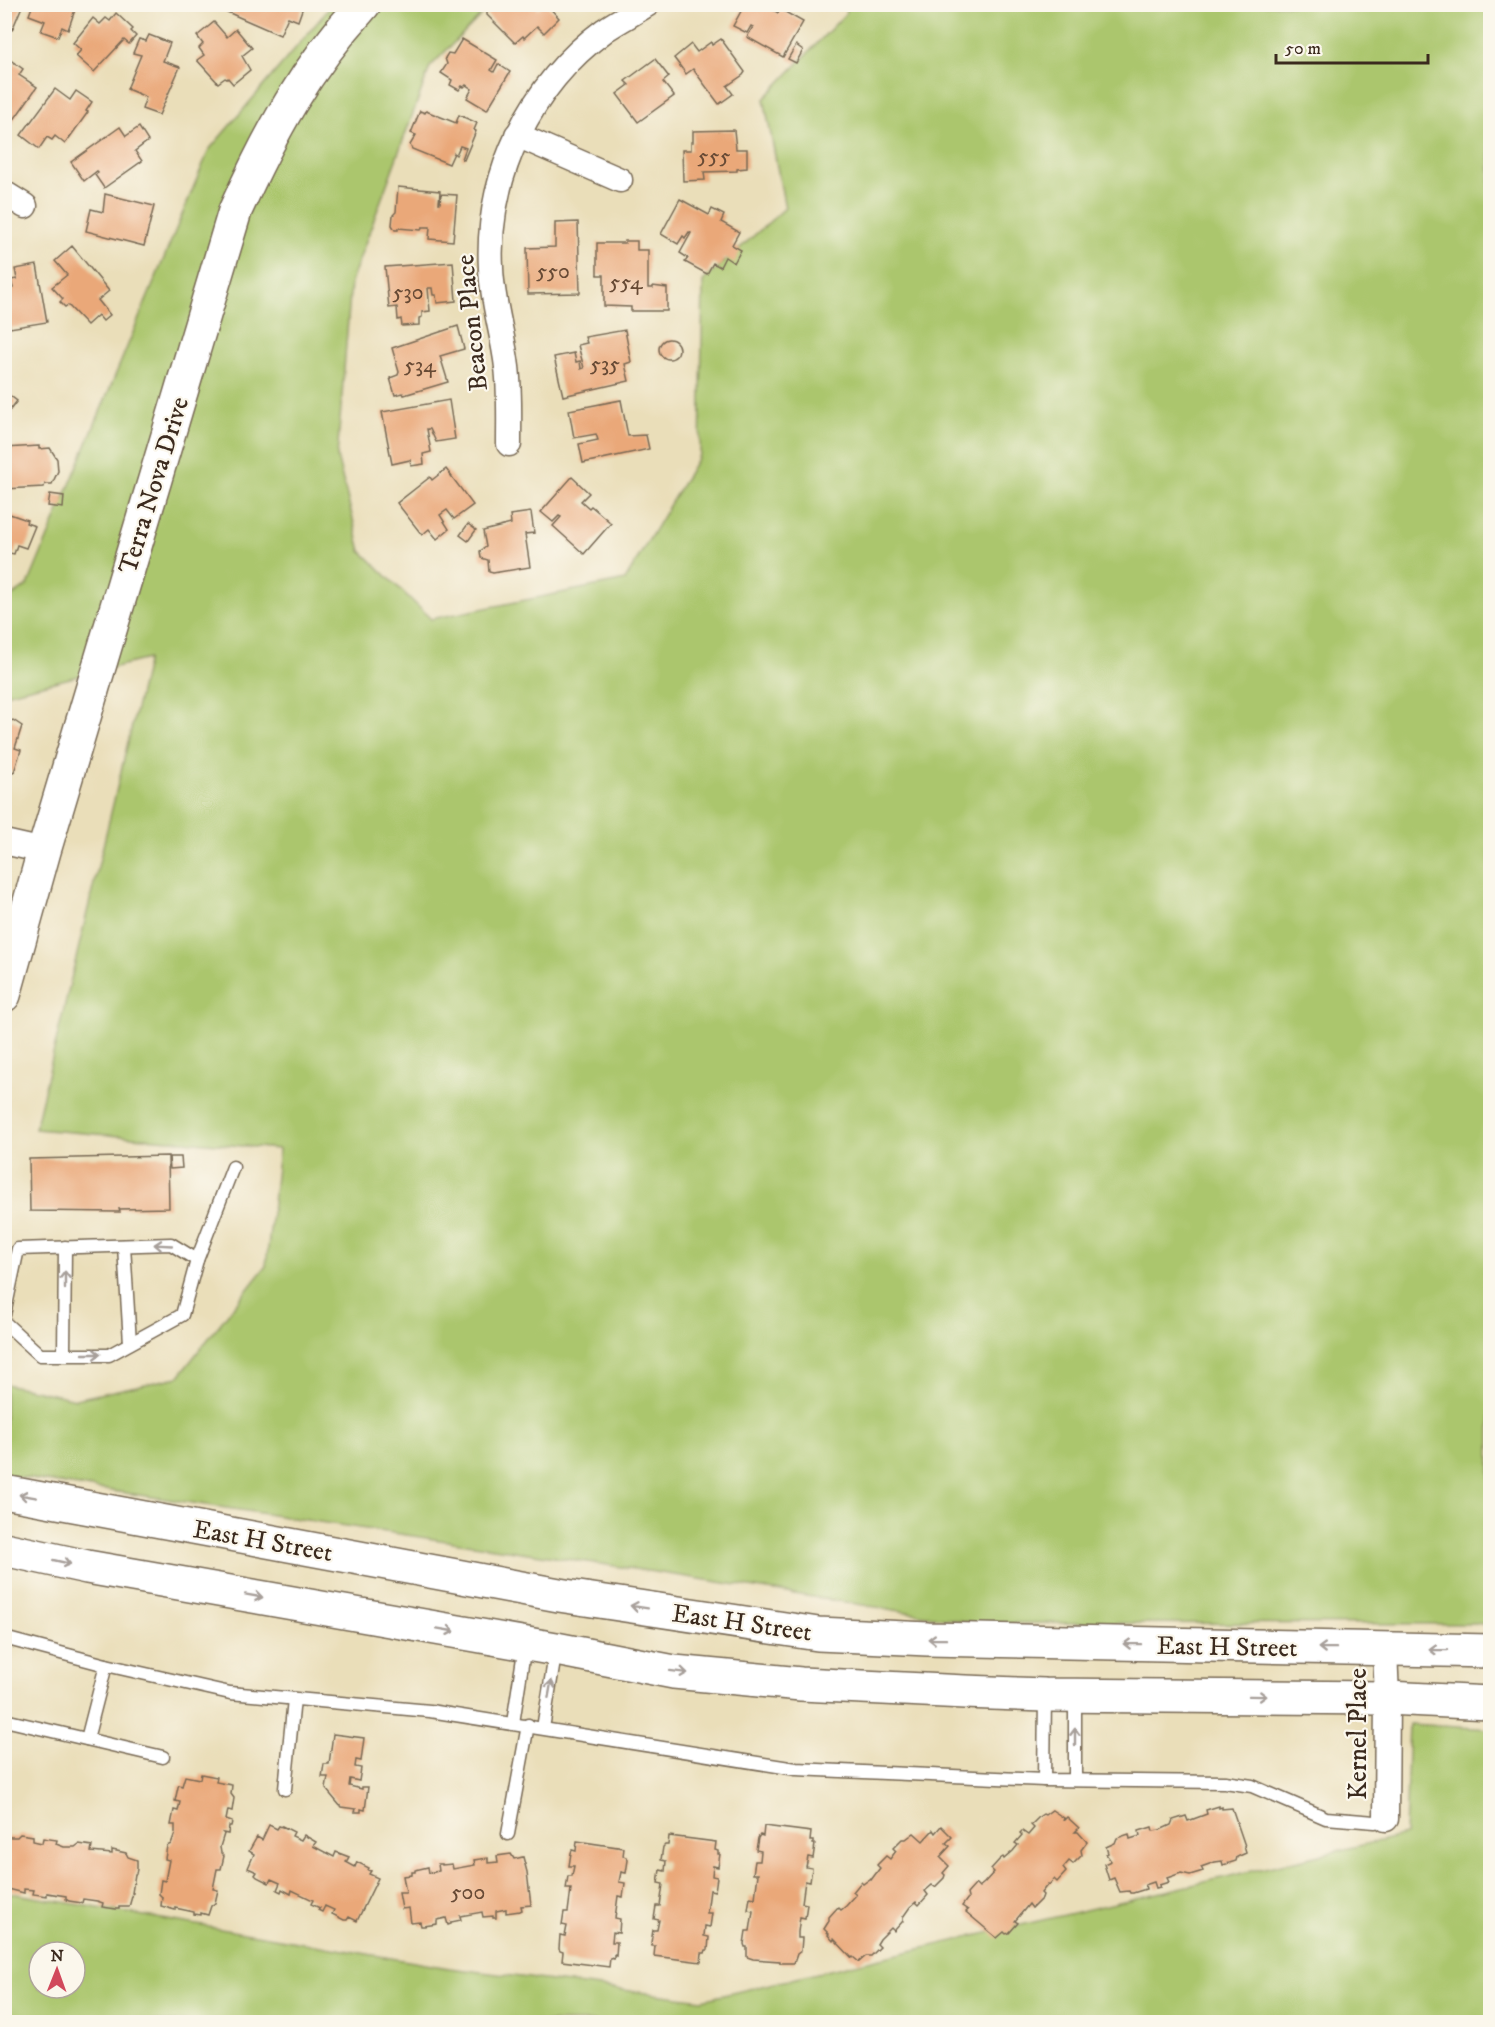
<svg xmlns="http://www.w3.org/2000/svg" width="1495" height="2027" font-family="'IM FELL DW Pica',serif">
	<rect width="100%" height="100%" fill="#fbf7ec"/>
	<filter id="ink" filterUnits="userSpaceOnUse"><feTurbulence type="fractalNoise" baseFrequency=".0167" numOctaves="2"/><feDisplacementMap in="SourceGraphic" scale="12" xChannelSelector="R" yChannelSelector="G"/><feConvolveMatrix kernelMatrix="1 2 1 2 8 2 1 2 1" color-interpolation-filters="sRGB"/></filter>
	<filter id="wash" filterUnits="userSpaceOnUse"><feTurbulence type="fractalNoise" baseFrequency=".008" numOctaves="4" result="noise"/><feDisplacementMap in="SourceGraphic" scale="24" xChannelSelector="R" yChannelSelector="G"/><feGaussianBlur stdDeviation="1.35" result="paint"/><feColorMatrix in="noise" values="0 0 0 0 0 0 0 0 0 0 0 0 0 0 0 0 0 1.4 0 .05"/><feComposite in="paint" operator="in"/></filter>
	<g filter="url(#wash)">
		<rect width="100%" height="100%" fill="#eadeb9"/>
		<g fill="#abc66d" stroke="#737846" stroke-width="1.5" fill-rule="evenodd">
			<polygon points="332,5 491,5 430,67 351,282 337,457 361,551 431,619 625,580 700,454 703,281 785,208 764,99 846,13 846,5 1490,5 1490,1624 976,1623 681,1576 5,1475 5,1384 76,1399 178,1377 266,1266 279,1149 35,1129 148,659 5,694 4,602 28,585 209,150"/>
			<path d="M1409 1724 1490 1729V2022H5L4 1892 449 1968 702 2000 1405 1835ZM39 1952H75V1988H39Z"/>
		</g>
		<g id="blocks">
			<g fill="#eaa879">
				<polygon points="4,4 23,4 12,30 4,27"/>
				<polygon points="33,4 77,4 68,30 62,27 58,37 41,31 45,21 29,15"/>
				<polygon points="228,4 304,4 298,21 288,17 280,35 225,11"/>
				<polygon points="533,4 538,9 543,4 546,4 559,18 544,33 537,26 524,38 523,36 515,43 487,15 487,11 493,5"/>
				<polygon points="745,4 771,4 770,8 778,13 780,9 803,22 783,57 747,37 753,27 751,26 747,33 733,26"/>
				<polygon points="116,13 133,29 131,31 136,36 129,44 124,40 94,72 76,56 81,50 73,43 93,18 100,24 106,18 110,21"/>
				<polygon points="214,22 227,37 236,29 252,48 242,56 250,70 233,84 228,78 227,79 225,78 218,83 197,60 204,55 199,48 203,44 197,36"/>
				<polygon points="149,35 170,43 163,61 180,67 159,115 142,109 146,97 127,89 141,55 133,53 139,39 146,41"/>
				<polygon points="462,39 497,60 491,70 494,72 498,64 510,72 487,110 467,98 472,89 466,85 464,87 462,86 459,90 450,85 452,80 441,73 447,64 445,58 448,53 453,54"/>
				<polygon points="721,39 745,72 743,75 727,86 733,94 719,104 693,69 686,74 674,58 691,44 697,52 711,42 712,45"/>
				<polygon points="796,45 803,50 796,63 788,59"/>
				<polygon points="9,59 23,69 19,75 37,87 4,134 4,65"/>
				<polygon points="655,59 669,77 663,82 674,96 638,122 617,94 629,85 625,81"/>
				<polygon points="55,89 70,100 76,91 92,102 86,111 88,112 65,144 55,136 52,140 47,137 39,149 21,135"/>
				<polygon points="420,111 425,113 426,111 456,123 459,115 477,123 474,130 476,131 464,160 462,159 466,148 460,146 456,155 454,153 449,164 412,149 410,145 416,135 411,133"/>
				<polygon points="120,127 126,136 139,127 148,141 135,151 142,161 104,188 95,175 98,173 97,171 84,181 71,162"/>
				<polygon points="734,130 736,149 747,149 747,168 737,169 737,171 704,172 705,180 683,181 682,150 691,150 691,142 693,142 693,131"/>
				<polygon points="398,187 440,191 439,203 440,203 441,194 457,195 453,241 429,239 430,227 422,227 421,230 398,228 398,230 395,230 392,225 393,215 396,212"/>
				<polygon points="105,194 154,206 144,246 86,231 91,209 103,212"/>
				<polygon points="680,199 709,215 712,209 724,215 721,222 739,232 732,245 741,250 734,263 725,257 720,267 713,263 707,274 685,262 688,258 680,253 691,233 689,232 685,238 683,236 678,244 661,234"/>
				<polygon points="578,222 580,293 528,294 527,248 555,247 555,223"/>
				<polygon points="625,241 637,241 637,250 648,250 648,288 653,288 653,286 667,288 667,311 631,311 631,307 604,306 604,275 597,275 597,243 625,243"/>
				<polygon points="72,246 109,291 98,300 110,315 103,321 98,315 87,325 68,305 65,307 60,302 63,299 52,287 67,275 55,261"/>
				<polygon points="453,262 456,301 437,303 436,295 433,295 432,288 428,288 430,311 422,312 422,317 419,318 419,325 402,326 401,319 398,320 397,307 389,308 385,267"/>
				<polygon points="37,265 47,322 10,328 4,290 13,288 11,280 17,279 15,269"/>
				<polygon points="458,326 464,349 440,356 448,382 404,395 403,393 395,395 390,378 398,375 399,372 392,348"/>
				<polygon points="625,330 631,362 625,364 629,381 563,396 554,357 574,353 576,362 580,361 581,369 584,368 578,345 587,343 585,337"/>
				<circle cx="669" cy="349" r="10"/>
				<polygon points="4,391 17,401 4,418"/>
				<polygon points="449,400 455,439 436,442 430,429 427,429 431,452 423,454 424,464 411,466 410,460 392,464 382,412"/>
				<polygon points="621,400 628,436 646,435 649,449 583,463 579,444 598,440 596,434 574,438 569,410"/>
				<polygon points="39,446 39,449 50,448 57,459 58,471 52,484 45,484 44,487 4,489 4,448"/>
				<polygon points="446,469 473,505 454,519 447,510 440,515 449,529 437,539 429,529 422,535 397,503 430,477 432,480"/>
				<polygon points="572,477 589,493 581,501 589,508 591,506 611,523 584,554 553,526 561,517 559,516 553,522 541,512"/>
				<polygon points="50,494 64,496 63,508 48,506"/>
				<polygon points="4,512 27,520 26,523 35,526 26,548 17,545 14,554 4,552"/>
				<polygon points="531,512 534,533 525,534 530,567 493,573 489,572 488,560 481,558 480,551 486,547 483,531 511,524 510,515"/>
				<polygon points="468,524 476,530 468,541 460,535"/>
				<polygon points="4,720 9,722 13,720 22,726 15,748 21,750 14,772 10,771 8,774 4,773"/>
				<polygon points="168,1156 169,1208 119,1209 120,1212 30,1211 29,1159"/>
				<polygon points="169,1157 181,1157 182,1168 170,1169"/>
				<polygon points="333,1734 364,1738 361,1761 356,1760 355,1767 361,1768 359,1781 350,1779 349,1786 362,1789 362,1787 368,1787 365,1810 361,1809 361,1812 355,1812 356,1809 341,1807 326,1789 328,1777 322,1777 324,1764 329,1764"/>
				<polygon points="201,1774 217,1777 216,1782 232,1785 231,1794 234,1798 232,1811 228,1810 226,1820 232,1822 231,1826 229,1826 228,1834 223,1833 224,1834 220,1847 221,1853 224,1856 221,1869 217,1869 213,1889 218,1890 215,1903 211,1906 208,1915 201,1913 201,1915 194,1914 194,1912 175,1908 175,1910 161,1906 162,1897 159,1894 161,1880 165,1881 169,1860 165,1859 167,1846 171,1844 175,1833 175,1825 171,1825 174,1810 178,1811 180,1802 175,1801 178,1787 179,1785 182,1786 185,1776 200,1779"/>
				<polygon points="1219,1806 1219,1808 1222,1807 1222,1809 1232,1808 1245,1846 1244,1846 1246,1853 1237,1857 1236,1861 1223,1865 1222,1861 1215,1862 1201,1867 1203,1871 1190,1875 1181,1873 1167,1878 1169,1882 1159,1885 1160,1887 1156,1888 1154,1882 1145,1885 1146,1889 1133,1893 1130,1893 1129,1891 1120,1892 1114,1878 1109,1880 1104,1864 1111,1861 1106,1854 1108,1853 1106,1847 1115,1843 1117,1838 1129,1834 1130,1839 1140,1836 1139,1831 1152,1827 1153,1831 1160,1830 1171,1825 1173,1820 1186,1816 1188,1821 1207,1814 1206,1810"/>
				<polygon points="1052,1810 1064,1818 1063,1821 1067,1817 1079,1828 1075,1832 1078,1832 1087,1842 1081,1850 1082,1855 1073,1864 1069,1861 1063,1868 1066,1872 1057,1882 1054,1879 1049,1885 1048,1884 1041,1893 1043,1895 1042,1898 1032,1908 1029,1904 1015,1921 1018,1923 1009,1933 1006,1934 1004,1932 997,1938 966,1912 968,1910 962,1906 968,1898 967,1894 976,1884 979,1887 984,1883 994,1872 991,1869 1000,1859 1003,1857 1004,1859 1013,1851 1018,1845 1015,1843 1022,1835 1020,1833 1022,1831 1028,1835 1034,1828 1031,1825 1040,1816 1043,1814 1045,1815"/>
				<polygon points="269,1825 277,1829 279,1826 282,1827 282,1826 294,1832 292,1836 301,1840 304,1835 316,1842 313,1846 334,1857 336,1852 349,1857 346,1862 355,1867 357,1862 369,1868 368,1870 371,1871 369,1874 378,1878 357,1921 349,1917 347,1920 344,1920 332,1914 334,1910 325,1906 322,1912 318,1910 320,1908 311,1904 313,1900 292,1890 291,1894 282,1889 281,1892 277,1890 280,1883 271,1879 269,1883 257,1877 255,1875 257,1872 248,1868 254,1854 249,1851 257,1837 262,1840"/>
				<polygon points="764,1826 811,1832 810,1841 813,1841 813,1844 815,1844 813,1858 808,1857 806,1867 812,1868 810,1882 805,1881 802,1903 807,1904 805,1918 800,1917 798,1932 798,1938 802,1938 801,1951 797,1954 794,1963 780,1963 780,1961 753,1959 747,1957 747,1947 745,1947 744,1944 746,1931 750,1931 753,1911 748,1910 750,1897 755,1898 758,1874 753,1874 755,1861 760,1861 761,1851 756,1850 758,1838 760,1835 763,1836"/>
				<polygon points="941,1826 952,1837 946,1843 950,1846 940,1857 949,1866 943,1873 945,1875 944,1878 935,1887 932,1885 925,1891 928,1895 919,1905 916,1902 910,1907 903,1917 903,1921 894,1931 891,1928 880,1939 877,1944 880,1947 871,1956 866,1956 859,1962 853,1957 852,1958 834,1939 833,1941 828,1935 829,1934 824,1929 829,1921 829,1917 838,1907 841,1910 846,1906 856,1895 853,1892 861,1882 863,1884 870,1879 871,1880 880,1868 877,1865 886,1856 890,1859 896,1851 893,1848 902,1839 906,1839 914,1833 923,1841 933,1830 935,1833"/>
				<polygon points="20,1834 33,1836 33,1841 42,1843 43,1838 57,1840 56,1844 64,1847 75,1847 79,1844 92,1846 91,1852 112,1854 112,1850 126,1853 128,1857 137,1860 137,1869 136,1874 135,1874 132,1893 133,1893 129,1907 119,1907 119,1909 116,1909 102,1907 103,1903 97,1901 83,1899 82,1903 69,1901 66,1899 66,1896 47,1893 47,1896 33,1894 34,1890 24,1889 24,1893 8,1889 8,1887 4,1886 4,1844 6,1844 7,1837 17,1837"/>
				<polygon points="669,1836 716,1842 715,1850 718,1851 718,1854 720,1854 718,1867 713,1866 712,1876 717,1877 715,1891 710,1890 707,1913 712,1913 710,1927 705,1926 704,1936 709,1937 708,1950 706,1950 705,1953 702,1953 701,1962 654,1956 655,1946 652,1946 651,1943 653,1930 657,1930 659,1920 654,1919 656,1906 660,1906 663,1884 658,1883 660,1870 665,1871 666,1861 661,1860 663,1847 665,1845 668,1845"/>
				<polygon points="577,1841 624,1848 623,1856 626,1857 628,1860 626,1873 621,1872 619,1882 625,1883 623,1897 618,1896 615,1918 620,1919 619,1933 613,1932 612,1942 617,1942 616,1956 614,1955 614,1959 610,1958 609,1967 562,1961 563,1952 560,1951 559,1949 560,1935 565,1936 567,1926 562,1925 564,1912 568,1912 571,1889 566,1889 568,1876 572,1876 574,1866 569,1866 571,1853 572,1850 576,1851"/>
				<polygon points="511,1854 514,1859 523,1857 527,1872 531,1905 521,1906 522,1910 520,1911 506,1913 506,1909 496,1911 496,1918 493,1918 493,1916 483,1917 482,1912 460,1916 461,1920 451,1922 451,1924 448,1925 446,1918 437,1920 437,1924 424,1926 421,1926 420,1922 411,1923 409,1908 402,1909 399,1893 406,1893 403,1876 412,1875 412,1872 415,1872 415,1870 428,1867 429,1873 439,1871 438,1864 442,1864 442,1865 452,1864 453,1869 475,1865 474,1860 488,1858 488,1863 498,1862 497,1856"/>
			</g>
		</g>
	</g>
	<g filter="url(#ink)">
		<use href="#blocks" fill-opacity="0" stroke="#786954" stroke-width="1.5"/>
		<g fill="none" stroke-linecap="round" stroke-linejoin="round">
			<defs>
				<g id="lane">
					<polyline points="124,1246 130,1343"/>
					<polyline points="197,1260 233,1167"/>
					<polyline points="4,1315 18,1249 171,1244 197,1260 182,1315 109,1355 40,1355 4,1322"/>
					<polyline points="64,1354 65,1247"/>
					<polyline points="4,1638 106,1665 230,1693 430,1711 796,1769 1044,1780 1225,1782 1252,1786 1326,1818 1375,1822 1386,1819"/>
					<polyline points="1075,1697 1075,1780"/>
					<polyline points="9,1721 163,1757"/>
					<polyline points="513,1723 525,1645"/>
					<polyline points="543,1728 556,1649"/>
					<polyline points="87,1739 106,1665"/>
					<polyline points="1044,1780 1045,1696"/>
					<polyline points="285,1789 294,1699"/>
					<polyline points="508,1834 528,1725"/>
				</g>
				<g id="street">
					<polyline points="517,135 620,180"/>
					<polyline points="4,193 25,206"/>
					<path d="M509 444C509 419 510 392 507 367 503 333 492 301 491 268 486 176 530 85 605 30 618 21 634 13 648 4"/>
					<polyline points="4,842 44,851"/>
					<polyline points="1385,1649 1387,1698 1386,1819"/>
				</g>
				<path id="secondary" d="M4 995 44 851 235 211C271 132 305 69 364 4"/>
				<g id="primary">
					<polyline points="4,1492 559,1595 818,1634 928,1639 1490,1651"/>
					<polyline points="4,1549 87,1567 556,1649 674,1672 801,1684 965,1692 1045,1695 1387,1698 1490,1703"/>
				</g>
			</defs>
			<use href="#lane" stroke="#786954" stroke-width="15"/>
			<use href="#street" stroke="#786954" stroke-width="27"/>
			<use href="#secondary" stroke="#786954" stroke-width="36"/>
			<use href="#primary" stroke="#786954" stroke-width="36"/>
			<use href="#lane" stroke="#fff" stroke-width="12"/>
			<use href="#street" stroke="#fff" stroke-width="24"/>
			<use href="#secondary" stroke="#fff" stroke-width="33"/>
			<use href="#primary" stroke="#fff" stroke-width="33"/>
		</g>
		<defs><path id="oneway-shaft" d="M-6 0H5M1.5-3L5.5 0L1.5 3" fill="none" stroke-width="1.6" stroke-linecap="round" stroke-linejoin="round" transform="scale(1.5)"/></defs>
		<g stroke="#a79f9a">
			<use href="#oneway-shaft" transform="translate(163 1245) rotate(-177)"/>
			<use href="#oneway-shaft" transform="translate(65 1280) rotate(-90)"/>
			<use href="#oneway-shaft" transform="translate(92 1354)"/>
			<use href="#oneway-shaft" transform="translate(28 1496) rotate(-170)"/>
			<use href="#oneway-shaft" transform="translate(62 1562) rotate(13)"/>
			<use href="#oneway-shaft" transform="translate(254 1596) rotate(10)"/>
			<use href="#oneway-shaft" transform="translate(639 1607) rotate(-171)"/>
			<use href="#oneway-shaft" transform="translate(446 1630) rotate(10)"/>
			<use href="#oneway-shaft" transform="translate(937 1639) rotate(-179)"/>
			<use href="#oneway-shaft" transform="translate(1132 1644) rotate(-179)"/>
			<use href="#oneway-shaft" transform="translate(1327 1648) rotate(-179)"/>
			<use href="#oneway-shaft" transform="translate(1438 1650) rotate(-179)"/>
			<use href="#oneway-shaft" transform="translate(679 1672) rotate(7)"/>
			<use href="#oneway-shaft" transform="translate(550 1689) rotate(-80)"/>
			<use href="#oneway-shaft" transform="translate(1258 1696) rotate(1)"/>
			<use href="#oneway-shaft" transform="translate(1075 1737) rotate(-90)"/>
		</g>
	</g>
	<g text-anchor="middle" stroke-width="4.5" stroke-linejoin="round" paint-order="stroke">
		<g font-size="22" fill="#674a35">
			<text x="714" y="163">555</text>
			<text x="553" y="278">550</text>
			<text x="626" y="289">554</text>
			<text x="408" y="299">530</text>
			<text x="605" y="371">535</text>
			<text x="420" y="372">534</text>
			<text x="468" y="1899">500</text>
		</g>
		<g font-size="26" fill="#3b2a1e" stroke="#fbf7ec">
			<text transform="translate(471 323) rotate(-96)" y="9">Beacon Place</text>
			<text transform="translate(153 485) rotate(-73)" y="9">Terra Nova Drive</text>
			<text transform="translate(263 1540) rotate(10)" y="9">East H Street</text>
			<text transform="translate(742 1622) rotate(8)" y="9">East H Street</text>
			<text transform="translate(1227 1646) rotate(1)" y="9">East H Street</text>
			<text transform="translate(1357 1734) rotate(-90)" y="9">Kernel Place</text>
		</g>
	</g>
	<rect width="1495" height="2027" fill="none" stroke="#fbf7ec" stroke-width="24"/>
	<g transform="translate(57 1970) rotate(1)"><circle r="28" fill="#fbf7ec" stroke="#aea59a" stroke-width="1.5"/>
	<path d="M0-4.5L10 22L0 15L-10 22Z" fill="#d1495b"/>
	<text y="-9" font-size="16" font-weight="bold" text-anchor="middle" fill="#3b2a1e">N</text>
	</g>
	<path d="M1276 54v9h152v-9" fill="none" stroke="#3b2a1e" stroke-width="3"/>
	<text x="1285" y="54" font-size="18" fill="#3b2a1e" stroke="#fbf7ec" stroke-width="4.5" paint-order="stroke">50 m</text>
</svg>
